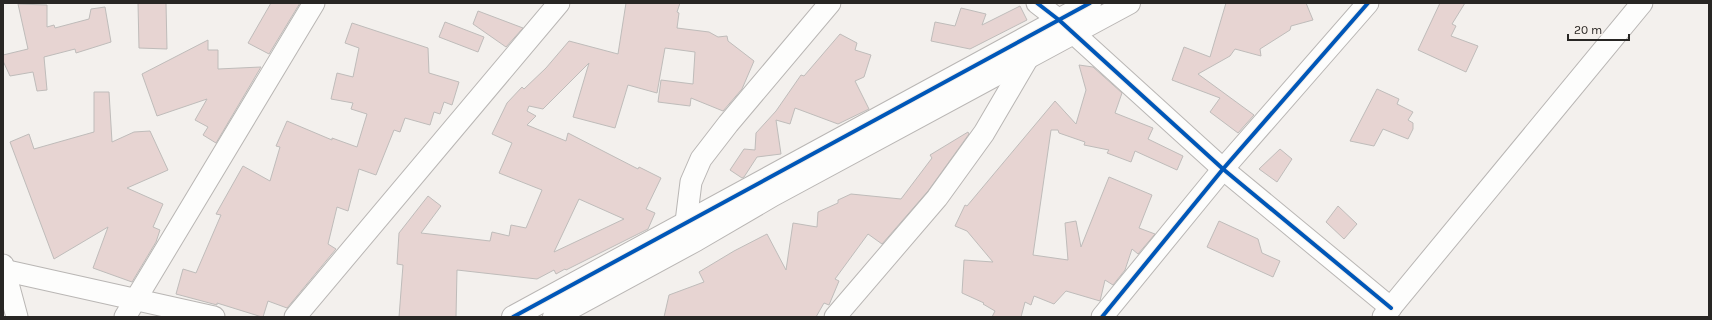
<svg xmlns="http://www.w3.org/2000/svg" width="1712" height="320" font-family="Karla,sans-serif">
	<rect width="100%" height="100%" fill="#f3f0ed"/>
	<g fill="#e7d4d2" stroke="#bfbcba" fill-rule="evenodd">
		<polygon points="138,3 166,3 167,49 139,48"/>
		<polygon points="271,3 300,3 269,54 248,43"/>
		<path d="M626 3H680L677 12 679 13 677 28 709 32 718 37 727 36 728 41 754 61 742 89 723 111 691 98 690 106 658 102 661 80 693 84 695 52 665 48 657 93 628 85 615 128 573 117 589 63 543 109 529 106 527 111 536 116 527 125 566 141 568 133 638 169 639 167 661 178 646 209 655 213 648 229 566 270 565 269 556 274 554 270 537 279 457 270 456 317H399L403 265 397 264 399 233 428 196 441 206 421 233 490 241 492 232 509 236 511 225 526 228 542 190 499 173 512 143 492 134 507 103 522 87 524 89 546 68 569 41 618 54ZM579 199 624 219 554 252Z"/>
		<polygon points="1226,3 1306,3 1313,20 1291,26 1290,30 1260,49 1261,56 1235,49 1230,56 1198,74 1254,115 1238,133 1210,112 1220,98 1172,80 1184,47 1210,57"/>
		<polygon points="1440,3 1465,3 1452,24 1456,26 1451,36 1478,46 1466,72 1418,50"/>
		<polygon points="18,4 47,5 47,27 54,25 55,28 89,19 91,9 105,7 111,42 76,53 75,49 44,57 47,90 37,91 33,72 10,76 3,61 3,55 28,49"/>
		<polygon points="1020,6 1027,20 970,49 931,41 935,22 955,26 961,8 986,14 982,25"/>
		<polygon points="478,11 523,28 506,47 473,24"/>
		<polygon points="445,22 484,37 478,52 439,37"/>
		<polygon points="352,23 428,48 429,73 459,82 452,105 444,102 440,114 434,112 430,125 405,118 400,132 394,130 376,175 359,169 348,211 337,207 328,244 336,249 287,308 268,301 263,317 262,317 217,303 217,305 176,294 183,269 196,273 221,215 216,214 243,166 270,181 280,147 276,146 287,121 332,140 332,138 357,147 367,114 351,109 353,103 331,99 337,73 353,77 359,48 345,43"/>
		<polygon points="840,34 857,43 855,50 871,55 864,77 855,81 869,109 838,124 795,108 790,124 776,120 781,154 757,157 744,177 742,178 730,170 744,149 755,150 756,133 776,111 801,75 804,76"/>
		<polygon points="208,40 208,50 218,50 218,69 261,67 216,143 203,135 208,127 195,120 207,99 157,116 142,74"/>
		<polygon points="1079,65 1093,67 1122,93 1115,113 1153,128 1148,139 1183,156 1177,170 1135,151 1131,162 1107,153 1109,150 1084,145 1085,142 1059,133 1058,130 1051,130 1033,255 1068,260 1065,223 1076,221 1081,247 1109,177 1152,195 1139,228 1155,234 1138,254 1132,249 1125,270 1113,285 1105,280 1100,301 1066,291 1054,304 1034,296 1031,305 1025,302 1021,317 992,317 995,311 983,304 984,303 962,293 964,260 993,262 967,231 955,226 965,205 967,206 1055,101 1076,124 1086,90"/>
		<polygon points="1377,89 1399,99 1397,104 1413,112 1408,120 1413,123 1413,129 1408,139 1383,129 1374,146 1350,141"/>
		<polygon points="94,92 109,92 112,142 134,132 150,131 168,170 127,188 163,204 153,227 160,230 156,242 132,282 93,268 108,227 54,259 10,142 29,134 34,149 94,132"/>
		<polygon points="968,132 969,134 928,191 882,244 868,234 835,279 839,281 829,305 824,303 816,317 664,317 669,295 704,282 699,272 734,251 767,234 786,270 793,223 817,227 818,212 838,203 838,200 851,194 901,199 932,158 930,155"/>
		<polygon points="1280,149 1292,159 1277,182 1259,169"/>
		<polygon points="1338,206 1357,224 1344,239 1326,222"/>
		<polygon points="1219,221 1258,239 1262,253 1280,261 1273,277 1207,247"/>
	</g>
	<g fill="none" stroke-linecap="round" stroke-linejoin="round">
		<defs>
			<g id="street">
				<polyline points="1037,3 1059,20 1223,169 1391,308"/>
				<polyline points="686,222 691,182 701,159 728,124 830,3"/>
				<polyline points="3,265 17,317"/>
				<polyline points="3,270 214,317"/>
				<polyline points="125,317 314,3"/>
				<polyline points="295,317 559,3"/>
				<polyline points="835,317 937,198 984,133 1028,58"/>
				<polyline points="1102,317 1223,169 1368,3"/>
				<polyline points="1383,317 1642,3"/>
			</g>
			<g id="secondary">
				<polyline points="513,317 1090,3"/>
				<polyline points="554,317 696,240 773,195 1129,3"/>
			</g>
		</defs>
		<use href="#street" stroke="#b9b6b4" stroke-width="23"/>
		<use href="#secondary" stroke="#b9b6b4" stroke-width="24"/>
		<use href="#street" stroke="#fdfdfc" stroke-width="21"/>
		<use href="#secondary" stroke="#fdfdfc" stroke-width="22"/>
		<defs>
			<g id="cycleway">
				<polyline points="1037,3 1059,20 1223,169 1391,308"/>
				<polyline points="513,317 1090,3"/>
				<polyline points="1102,317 1223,169 1368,3"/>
			</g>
		</defs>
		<use href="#cycleway" stroke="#f5f0eb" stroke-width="6"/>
		<use href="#cycleway" stroke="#0057b8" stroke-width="4"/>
	</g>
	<rect width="1712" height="320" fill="none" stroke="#282624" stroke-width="8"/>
	<path d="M1568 34v6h61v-6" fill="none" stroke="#282624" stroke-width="2"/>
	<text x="1574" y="34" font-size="12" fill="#282624" stroke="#f5f0eb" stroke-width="3" paint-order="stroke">20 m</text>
</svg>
